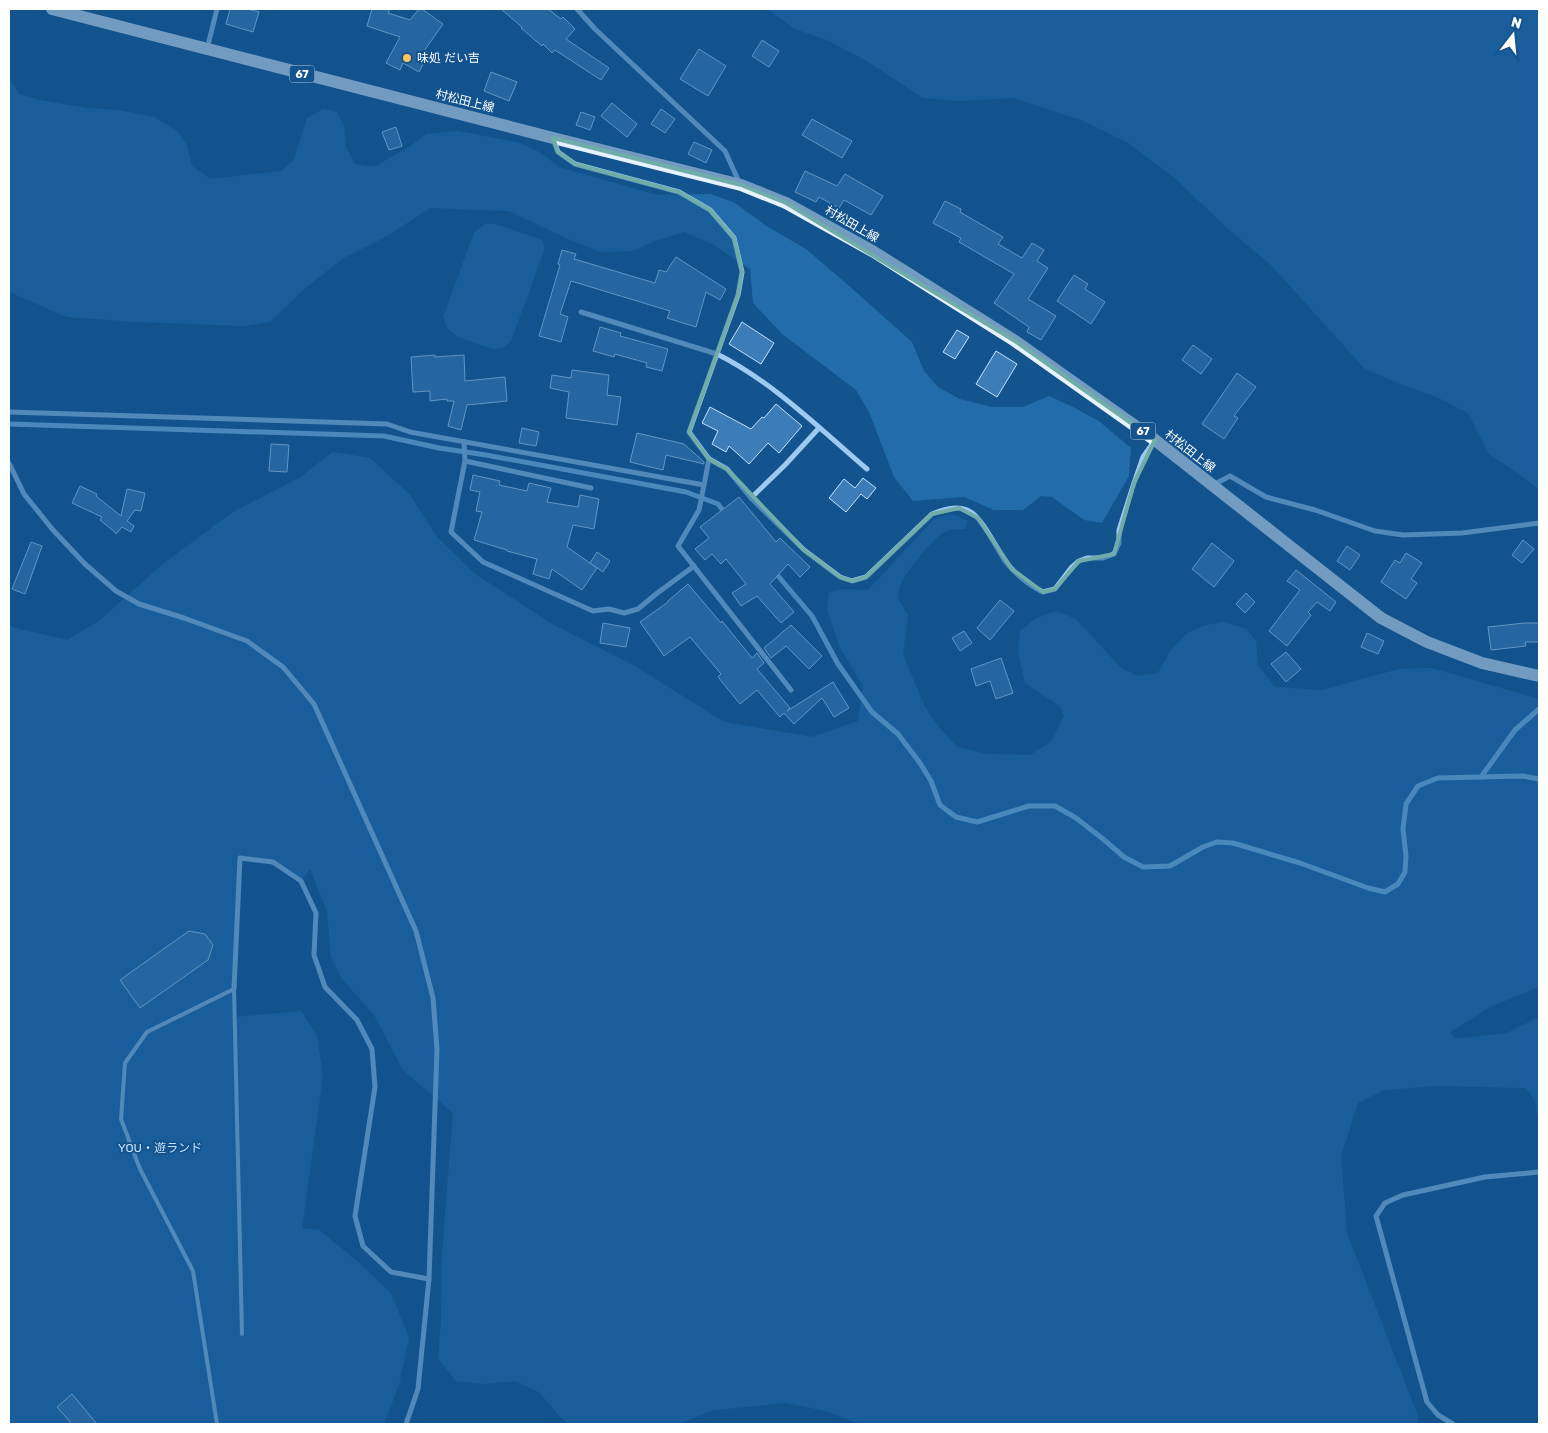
<svg xmlns="http://www.w3.org/2000/svg" width="1548" height="1433" font-family="Rubik,'Noto Sans JP',sans-serif">
	<rect width="100%" height="100%" fill="#13538e"/>
	<g fill="#226cab">
		<polygon points="767,9 1539,9 1539,490 1523,477 1489,454 1468,413 1437,397 1400,384 1364,368 1271,265 1226,227 1176,179 1127,142 1081,120 1014,98 959,101 923,98 865,60 827,40 795,29"/>
		<polygon points="9,78 19,94 39,100 86,108 118,110 154,117 177,131 187,145 192,166 210,179 281,171 294,160 307,118 323,109 337,112 344,126 346,147 355,164 374,167 409,147 427,134 458,131 520,143 539,152 559,167 657,195 711,194 735,203 768,227 806,249 847,284 912,342 924,371 938,387 960,399 992,407 1023,407 1049,396 1073,407 1099,421 1131,448 1129,476 1102,523 1084,520 1052,497 1041,496 1023,510 994,510 964,497 913,501 894,477 869,412 856,390 782,334 753,303 750,269 714,245 684,232 655,241 633,251 601,252 566,238 509,211 430,208 387,236 345,257 305,288 270,322 245,326 139,322 67,317 9,292"/>
		<polygon points="485,224 495,224 542,240 545,248 511,341 503,348 493,349 458,337 448,329 443,317 474,233"/>
		<path d="M333 452 370 458 410 495 437 537 474 573 550 623 635 666 724 722 812 737 858 721 863 687 840 647 827 610 829 593 840 589 868 590 934 519C949 514 953 512 967 521L965 529C958 529 952 528 945 532 933 537 907 571 901 583 899 588 899 594 898 599L908 615 903 655 925 707 938 726 957 747 986 754 1030 755 1051 742 1064 716 1060 706 1025 683 1018 652 1020 631 1035 619 1056 611 1076 619 1121 668 1137 676 1158 673 1171 650 1187 633 1206 625 1224 622 1246 629 1256 641 1258 665 1275 687 1322 690 1399 669 1431 668 1539 699V987L1490 1007 1450 1032 1455 1039 1507 1033 1539 1017V1121L1534 1099 1526 1088 1435 1086 1384 1090 1358 1103 1341 1156 1347 1233 1418 1416V1424H860L826 1411 786 1403 714 1410 678 1424H569L562 1419 539 1392 515 1381 484 1384 456 1381 438 1358 441 1322 442 1254 453 1113 403 1070 374 1015 342 979 331 957 327 911 310 869 301 881 273 862 240 858 234 989 236 1017 301 1011 317 1036 323 1076 302 1228 319 1230 357 1261 391 1293 409 1338 399 1385 384 1424H9V625L15 628 67 640 99 621 164 563 233 512 299 478Z"/>
	</g>
	<g fill="none" stroke-linecap="round" stroke-linejoin="round">
		<g stroke="#8fc7f4" stroke-width="5">
			<polyline points="9,424 384,436 439,448 486,455 686,492 718,504 726,514"/>
			<polyline points="773,570 812,616 838,664 872,712 898,734 920,763 931,781 940,805 956,817 977,822 1029,806 1055,806 1076,818 1103,839 1124,857 1143,867 1170,866 1203,847 1217,842 1233,843 1300,863 1368,888 1385,892 1398,884 1405,872 1406,856 1403,829 1406,804 1418,786 1438,778 1523,776 1539,779"/>
			<polyline points="1481,777 1515,730 1539,709"/>
		</g>
	</g>
	<g fill="#3c7db7" stroke="#c4e2fc">
		<polygon points="230,9 248,9 259,12 253,32 226,24"/>
		<polygon points="372,9 390,9 388,13 410,20 419,9 422,9 443,24 424,51 429,53 419,72 403,63 400,70 386,63 400,37 367,26"/>
		<polygon points="501,9 548,9 561,19 563,17 575,29 566,39 609,68 601,80 555,50 552,53 543,44 542,46 521,28 522,27"/>
		<polygon points="762,40 779,51 769,67 752,56"/>
		<polygon points="699,49 726,66 708,96 680,79"/>
		<polygon points="491,72 517,82 509,101 484,91"/>
		<polygon points="612,103 637,124 627,137 601,116"/>
		<polygon points="661,109 675,119 665,133 651,124"/>
		<polygon points="581,112 595,117 590,130 576,125"/>
		<polygon points="812,119 852,141 842,158 802,135"/>
		<polygon points="396,127 402,146 389,150 382,132"/>
		<polygon points="694,142 712,150 706,163 688,154"/>
		<polygon points="805,171 837,186 845,174 883,196 871,215 844,200 839,208 819,197 816,202 795,192"/>
		<polygon points="945,201 961,209 960,212 1003,237 998,244 1022,258 1032,243 1044,250 1037,261 1048,268 1028,299 1056,316 1041,340 1027,332 1029,327 994,303 1014,274 959,242 961,238 933,223"/>
		<polygon points="562,250 576,254 574,259 655,283 659,270 666,272 676,257 726,289 720,300 706,292 696,327 667,318 670,311 571,281 560,314 568,317 561,342 539,336 560,265 558,264"/>
		<polygon points="1074,275 1088,284 1085,289 1105,302 1091,324 1057,301"/>
		<polygon points="742,322 774,343 761,364 729,344"/>
		<polygon points="600,327 621,333 620,336 668,349 662,371 646,367 647,363 615,354 614,357 593,351"/>
		<polygon points="957,330 969,337 955,359 943,352"/>
		<polygon points="1193,345 1212,359 1201,374 1182,360"/>
		<polygon points="996,351 1017,364 997,397 976,384"/>
		<polygon points="435,355 435,357 464,355 465,381 505,377 507,401 467,405 461,430 448,426 454,401 447,401 447,399 430,401 430,391 413,392 411,357"/>
		<polygon points="572,370 609,375 607,395 621,397 617,425 566,418 569,392 550,388 552,375 571,378"/>
		<polygon points="1237,373 1256,387 1234,416 1238,418 1224,439 1202,424"/>
		<polygon points="776,404 802,426 779,453 768,443 749,464 729,446 726,452 712,444 718,431 702,423 710,407 751,429 762,417 764,418"/>
		<polygon points="522,428 539,432 536,446 519,443"/>
		<polygon points="637,433 684,444 704,462 704,464 666,455 663,470 630,462"/>
		<polygon points="271,444 289,445 287,472 269,471"/>
		<polygon points="473,475 500,481 499,485 527,491 529,483 551,488 547,502 578,507 580,495 599,499 594,529 573,525 567,547 597,568 582,590 552,569 549,579 533,574 537,559 507,551 507,550 474,540 482,512 476,511 480,492 470,490"/>
		<polygon points="863,478 876,488 867,499 861,494 846,512 829,498 844,479 855,488"/>
		<polygon points="80,486 97,494 96,496 121,516 127,489 145,493 141,511 135,510 127,521 134,526 131,532 122,527 116,534 116,533 100,520 102,517 72,503"/>
		<polygon points="739,497 776,542 780,538 810,567 800,577 788,564 770,584 794,612 781,623 757,596 741,606 732,593 746,584 726,559 721,564 712,554 705,560 695,549 709,538 700,527"/>
		<polygon points="1523,540 1534,549 1522,563 1512,555"/>
		<polygon points="31,542 42,546 25,594 12,589"/>
		<polygon points="1212,543 1234,561 1214,587 1192,569"/>
		<polygon points="1347,546 1360,555 1350,570 1337,561"/>
		<polygon points="597,552 610,561 603,572 590,563"/>
		<polygon points="1406,553 1422,563 1411,579 1417,583 1406,599 1381,582 1395,560 1400,563"/>
		<polygon points="1296,570 1336,602 1330,611 1317,602 1308,612 1311,615 1287,646 1269,631 1300,590 1287,581"/>
		<polygon points="688,584 721,623 722,621 752,658 757,653 764,663 757,669 790,708 787,711 833,682 849,708 834,717 822,698 794,724 784,713 780,717 757,690 740,704 718,677 721,674 690,637 664,656 640,622 668,602 668,601"/>
		<polygon points="1246,593 1255,602 1245,613 1236,604"/>
		<polygon points="1000,600 1014,611 990,640 977,628"/>
		<polygon points="603,623 630,628 626,647 600,643"/>
		<polygon points="1524,623 1539,623 1539,642 1525,642 1526,646 1491,650 1488,627"/>
		<polygon points="791,625 822,656 809,669 786,646 771,658 764,648"/>
		<polygon points="964,631 972,643 960,651 952,638"/>
		<polygon points="1367,633 1384,641 1378,654 1361,647"/>
		<polygon points="1286,652 1301,669 1286,682 1271,664"/>
		<polygon points="1001,658 1013,693 996,699 990,681 976,686 971,669"/>
		<polygon points="189,931 205,934 213,945 208,960 140,1008 120,980"/>
		<polygon points="72,1394 97,1424 72,1424 57,1407"/>
	</g>
	<g fill="none" stroke-linecap="round" stroke-linejoin="round">
		<polyline stroke="#9dcaf1" stroke-width="4" points="217,1424 193,1271 140,1169 121,1119 125,1063 147,1032 234,989 242,1334"/>
		<g stroke="#9dcaf1" stroke-width="5">
			<polyline points="577,9 595,29 725,151 740,184"/>
			<polyline points="207,49 217,9"/>
			<path d="M581 312 717 354C773 382 819 428 867 469"/>
			<polyline points="9,412 387,424 410,432 704,485 709,459 689,432 738,295 742,272 734,238 710,210 679,192 575,164 558,152 553,139"/>
			<polyline points="464,442 465,461 451,532 483,562 593,611 609,609 624,613 638,609 656,594 694,566"/>
			<path d="M709 459 727 469 751 498 804 550 840 577 852 581 866 577 932 514C944 509 957 505 969 511 981 516 997 549 1005 561 1015 574 1029 585 1043 592L1055 589 1071 568 1079 561 1087 558H1103L1114 554 1119 543V530L1134 483 1143 457 1155 440"/>
			<polyline points="465,461 591,488"/>
			<polyline points="9,463 24,494 53,530 85,564 116,591 139,604 184,618 247,641 283,667 314,704 416,931 433,998 437,1049 429,1279 418,1389 406,1424"/>
			<polyline points="704,485 699,510 678,546 791,690"/>
			<polyline points="1213,485 1230,476 1266,497 1315,510 1375,531 1403,535 1462,533 1539,523"/>
			<polyline points="751,498 785,465 819,428"/>
			<polyline points="234,989 240,858 273,862 301,881 316,913 314,955 325,987 357,1020 372,1049 375,1087 355,1216 363,1246 391,1272 429,1279"/>
			<polyline points="1453,1424 1438,1415 1427,1402 1376,1216 1385,1203 1403,1195 1485,1177 1539,1172"/>
		</g>
		<polyline stroke="#e7f2ff" stroke-width="12" points="52,9 553,138 741,185 786,203 874,252 1015,341 1155,440 1381,618 1427,642 1482,663 1539,676"/>
	</g>
	<path d="M0 0H1548V1433H0ZM553 138 741 185 786 203 1015 341 1155 440 1134 483 1114 554 1079 561 1055 589 1043 592 1012 569 978 518 959 508 932 514 866 577 852 581 840 577 804 550 727 469 709 459 689 432 738 295 742 272 734 238 710 210 679 192 575 164 558 152Z" fill="#13538e" fill-opacity=".55" fill-rule="evenodd"/>
	<path fill="none" stroke="#6fada8" stroke-width="4" stroke-linejoin="round" d="M553 138 741 185 786 203 1015 341 1155 440 1134 483 1114 554 1079 561 1055 589 1043 592 1012 569 978 518 959 508 932 514 866 577 852 581 840 577 804 550 727 469 709 459 689 432 738 295 742 272 734 238 710 210 679 192 575 164 558 152Z"/>
	<circle fill="#ffc25d" stroke="#13538e" stroke-width="2" cx="407" cy="58" r="5"/>
	<g text-anchor="middle" stroke-width="4" stroke-linejoin="round" paint-order="stroke">
		<g fill="#13538e" stroke="#b8cbdd" stroke-width="1">
			<rect x="289.5" y="65.5" width="25" height="17" rx="4"/>
			<rect x="1130.5" y="422.5" width="25" height="17" rx="4"/>
		</g>
		<g font-size="11" font-weight="bold" fill="#fff">
			<text x="302" y="78">67</text>
			<text x="1143" y="435">67</text>
		</g>
		<g font-size="12" fill="#fff" stroke="#13538e" text-anchor="start">
			<text x="417" y="62">味処 だい吉</text>
		</g>
		<g font-size="12" fill="#fff" stroke="#13538e">
			<text transform="translate(465 101) rotate(14)" y="4">村松田上線</text>
			<text transform="translate(852 224) rotate(30)" y="4">村松田上線</text>
			<text transform="translate(1190 451) rotate(38)" y="4">村松田上線</text>
		</g>
		<g font-size="12" fill="#c4e2fc" stroke="#13538e">
			<text x="160" y="1152">YOU・遊ランド</text>
		</g>
	</g>
	<rect width="1548" height="1433" fill="none" stroke="#ffffff" stroke-width="20"/>
	<g transform="translate(1513 35) rotate(16)" stroke="#13538e" stroke-width="4" paint-order="stroke">
	<path d="M0-4L9 19L0 12L-9 19Z" fill="#ffffff"/>
	<text y="-8" font-size="14" font-weight="bold" text-anchor="middle" fill="#ffffff">N</text>
	</g>
</svg>
